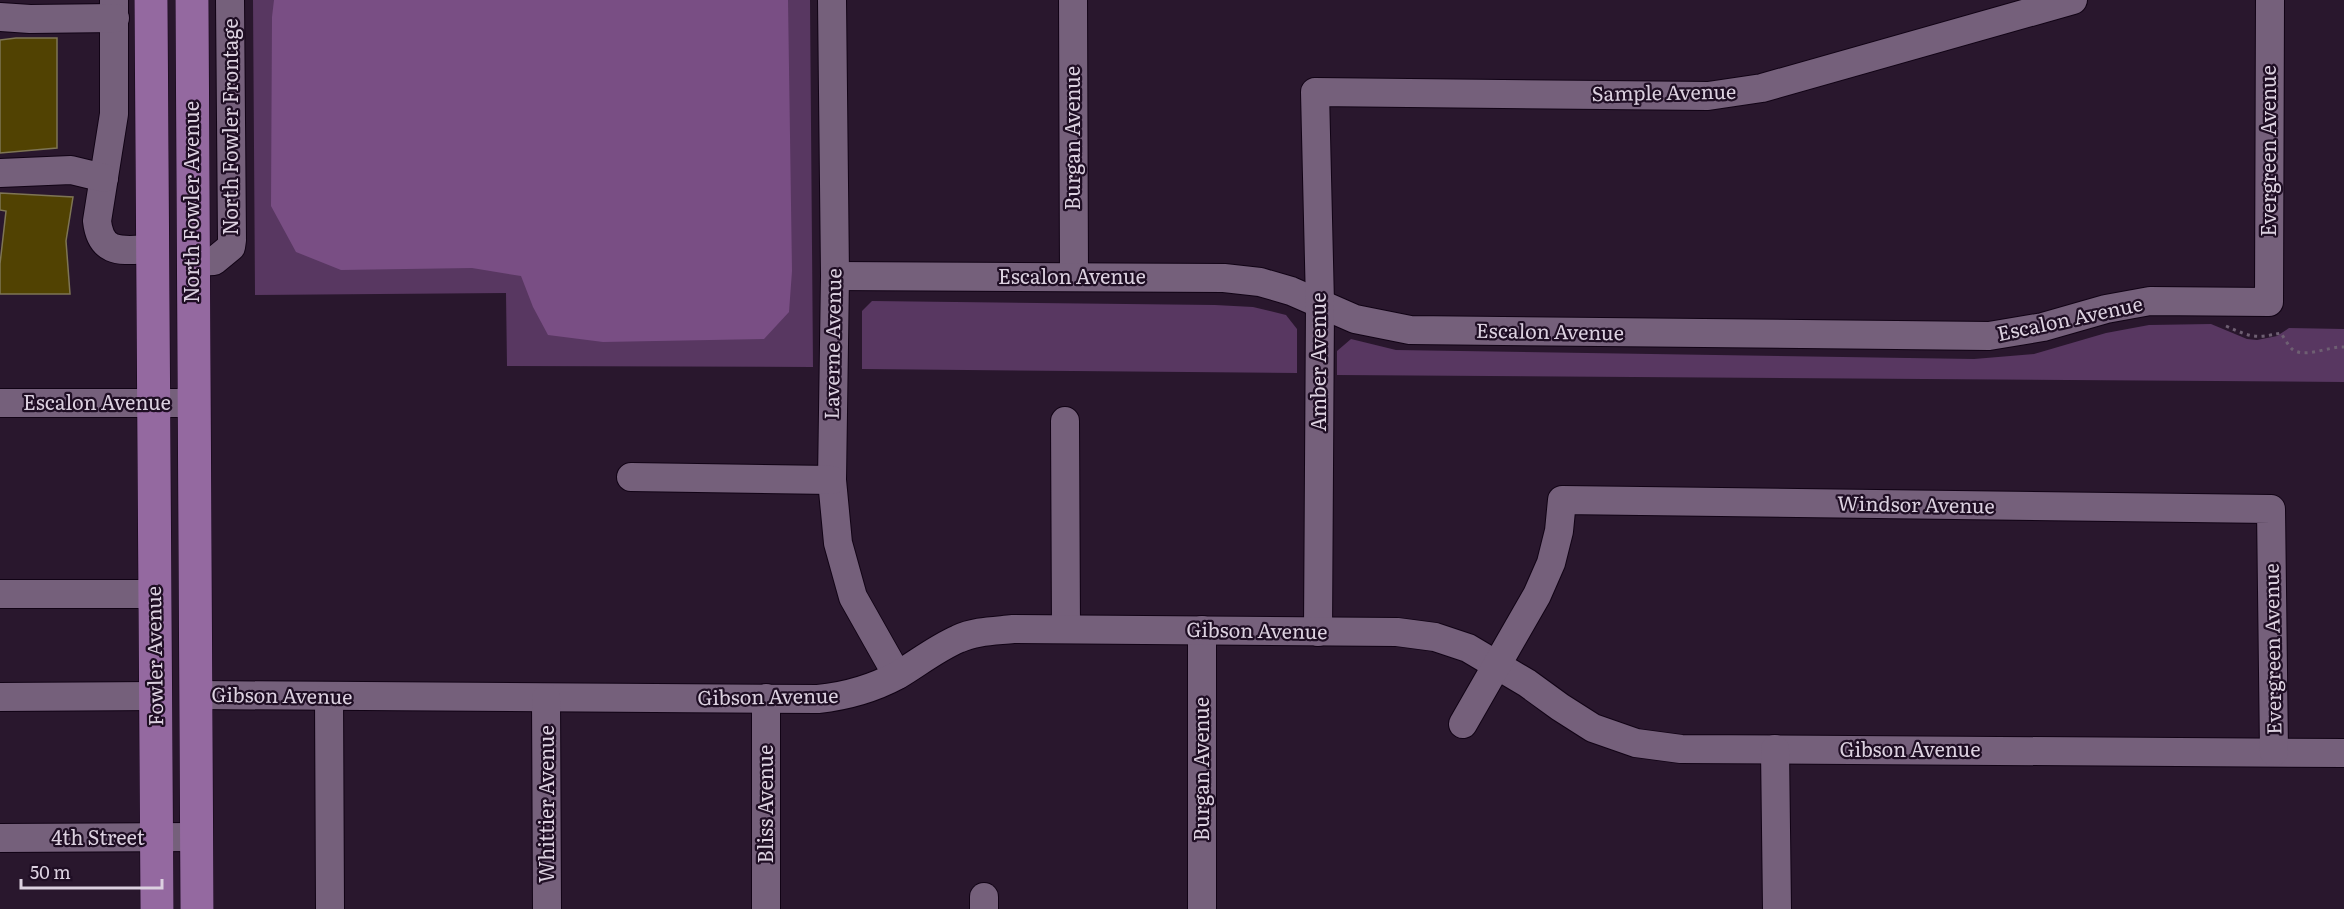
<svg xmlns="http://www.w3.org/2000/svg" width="2344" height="909" font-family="Literata,serif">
	<rect width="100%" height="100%" fill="#29172d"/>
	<g fill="#583761">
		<polygon points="253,0 810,0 813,367 507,366 506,293 255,295"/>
		<polygon points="872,301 1215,305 1253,307 1286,315 1297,329 1297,373 862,369 862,311"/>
		<polygon points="2211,324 2247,339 2257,340 2277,336 2289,328 2344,329 2344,382 1337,375 1337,351 1351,339 1396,350 1974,359 2034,354 2106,333 2149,325"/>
	</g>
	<polygon fill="#794e84" points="274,0 788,0 792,271 789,312 764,339 603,342 548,335 533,307 521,276 472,268 341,270 296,252 271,206 272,17"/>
	<g fill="#514202" stroke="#7e7554" stroke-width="1.5">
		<polygon points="16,38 57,38 57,148 0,153 0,40"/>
		<polygon points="0,193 73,197 66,241 70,294 0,294 0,264 6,211 0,210"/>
	</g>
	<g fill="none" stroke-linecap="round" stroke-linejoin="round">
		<defs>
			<g id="minor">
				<path d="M114 0V114L97 221C101 256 123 250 152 249"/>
				<polyline points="832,0 835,276 832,480 838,543 853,597 897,675"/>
				<polyline points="1073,0 1074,277"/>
				<polyline points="0,17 30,19 115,18"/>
				<polyline points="0,173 71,170 104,178"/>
				<polyline points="192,262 214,261 231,247 232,240 230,0"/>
				<polyline points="835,276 1224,278 1260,282 1291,291 1355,319 1410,330 1989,336 2043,327 2106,309 2150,301 2269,302 2270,0"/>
				<polyline points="0,403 193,403"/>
				<polyline points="1065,421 1066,629"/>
				<polyline points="631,477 832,480"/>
				<polyline points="0,594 155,594"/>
				<polyline points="1202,630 1202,909"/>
				<polyline points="1318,632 1320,304 1315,92 1708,96 1762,88 2073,0"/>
				<path d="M197 695 818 699C847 696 872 689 898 675 918 663 937 648 958 639 975 631 995 631 1013 629L1397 632 1435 637 1468 648 1527 683 1560 707 1593 728 1636 743 1681 749 2344 753"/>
				<polyline points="329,696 330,909"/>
				<polyline points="0,697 156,696"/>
				<polyline points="546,698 547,909"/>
				<polyline points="766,698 766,909"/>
				<polyline points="1463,724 1537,595 1551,563 1559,531 1562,500 2271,509 2274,752"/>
				<polyline points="1775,749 1777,909"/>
				<polyline points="0,838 196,837"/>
				<polyline points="984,897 984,909"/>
			</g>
			<g id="major">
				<polyline points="151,0 157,909"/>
				<polyline points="192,0 197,909"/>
			</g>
		</defs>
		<use href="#minor" stroke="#110315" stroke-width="30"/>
		<use href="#major" stroke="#110315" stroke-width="34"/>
		<path stroke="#6e5f72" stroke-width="3" stroke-dasharray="3 4.5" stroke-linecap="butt" d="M2226 326C2251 337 2254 339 2281 333 2284 338 2288 345 2292 349 2304 359 2329 346 2344 347"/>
		<use href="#minor" stroke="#75607b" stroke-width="28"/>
		<use href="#major" stroke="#9469a0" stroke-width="33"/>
	</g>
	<g text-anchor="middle" stroke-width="4.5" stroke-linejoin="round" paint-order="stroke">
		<g font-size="20" fill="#dcd1e0" stroke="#1f0e24">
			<text transform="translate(1664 93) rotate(-1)" y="7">Sample Avenue</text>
			<text transform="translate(231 127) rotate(-90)" y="7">North Fowler Frontage</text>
			<text transform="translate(1073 138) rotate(-90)" y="7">Burgan Avenue</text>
			<text transform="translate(2269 151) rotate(-90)" y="7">Evergreen Avenue</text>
			<text transform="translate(192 202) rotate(-90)" y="7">North Fowler Avenue</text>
			<text x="1072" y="284">Escalon Avenue</text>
			<text transform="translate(2070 319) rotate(-12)" y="7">Escalon Avenue</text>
			<text transform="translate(1550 332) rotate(1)" y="7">Escalon Avenue</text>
			<text transform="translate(833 344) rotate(-89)" y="7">Laverne Avenue</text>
			<text transform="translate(1319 362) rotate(-90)" y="7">Amber Avenue</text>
			<text x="97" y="410">Escalon Avenue</text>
			<text transform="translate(1916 505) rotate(1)" y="7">Windsor Avenue</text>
			<text transform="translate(1257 631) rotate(1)" y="7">Gibson Avenue</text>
			<text transform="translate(2273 649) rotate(-91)" y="7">Evergreen Avenue</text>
			<text transform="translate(155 656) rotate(-91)" y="7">Fowler Avenue</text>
			<text transform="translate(282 696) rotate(1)" y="7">Gibson Avenue</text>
			<text transform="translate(768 697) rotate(-1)" y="7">Gibson Avenue</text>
			<text x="1910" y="757">Gibson Avenue</text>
			<text transform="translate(1202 769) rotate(-90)" y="7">Burgan Avenue</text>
			<text transform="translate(547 804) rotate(-90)" y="7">Whittier Avenue</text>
			<text transform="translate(766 804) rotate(-90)" y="7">Bliss Avenue</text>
			<text x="98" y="845">4th Street</text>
		</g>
	</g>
	<path d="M21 879v9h141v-9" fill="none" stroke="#dcd1e0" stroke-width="3"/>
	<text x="30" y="879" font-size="18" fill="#dcd1e0" stroke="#1f0e24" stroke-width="4.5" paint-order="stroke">50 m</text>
</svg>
